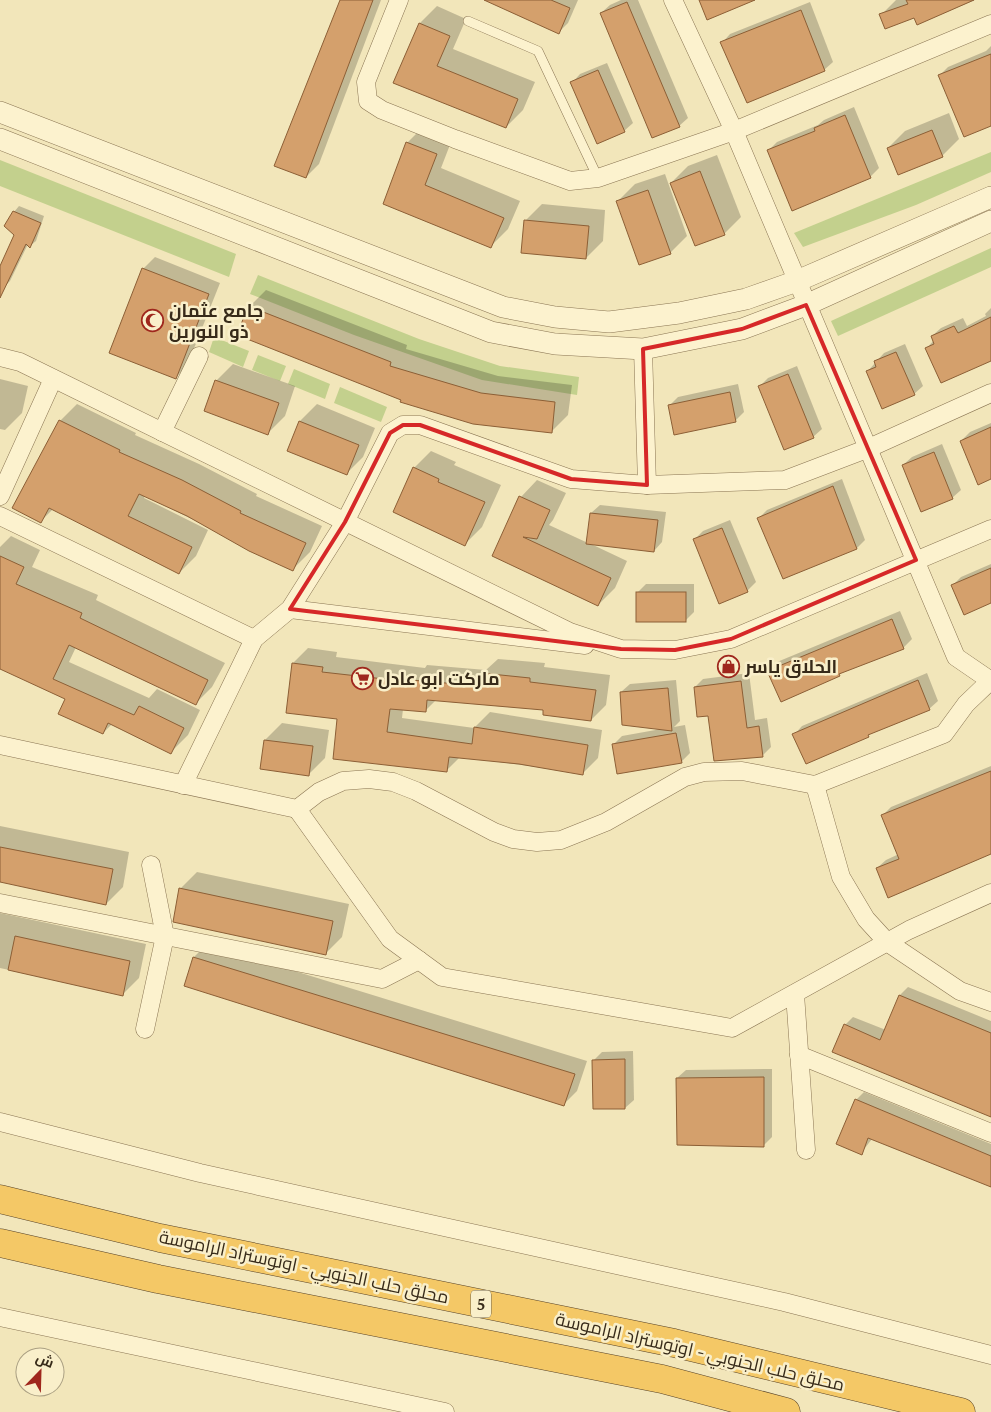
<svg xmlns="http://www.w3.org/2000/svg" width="991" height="1412" font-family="'PT Serif',Cairo,serif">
	<rect width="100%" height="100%" fill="#f2e6ba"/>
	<g fill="#c3d08d">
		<polygon points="991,152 991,172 916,205 803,247 794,233"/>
		<polygon points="0,160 236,254 229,277 0,186"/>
		<polygon points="991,248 991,267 838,336 831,321"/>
		<polygon points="258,275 419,339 500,366 579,377 577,395 482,380 354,335 250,294"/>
		<polygon points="214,337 249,351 243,367 209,352"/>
		<polygon points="258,355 286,366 280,381 252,370"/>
		<polygon points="294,369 330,384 325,399 288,384"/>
		<polygon points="340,387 387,407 381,422 334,403"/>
	</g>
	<g fill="#0003">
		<polygon points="341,0 381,0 319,164 306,177"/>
		<polygon points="485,0 578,0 568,23 559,32"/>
		<polygon points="621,0 638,0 688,118 679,126 601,13 610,5"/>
		<polygon points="896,0 975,0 918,24 915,17 881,15"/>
		<polygon points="810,2 833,62 824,70 722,43 730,34"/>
		<polygon points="437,6 466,19 453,49 535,82 523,110 506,127 395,83 420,23"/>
		<polygon points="991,46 991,125 940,75 948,67 986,51"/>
		<polygon points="607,63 633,123 624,131 572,83 580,74"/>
		<polygon points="854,107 879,168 870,177 793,210 769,150 777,142 818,125 824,120"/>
		<polygon points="949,113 959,139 942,156 888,148 905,131"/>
		<polygon points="424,126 453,137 441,168 520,201 508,229 491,246 384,203 407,143"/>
		<polygon points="717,155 741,217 724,234 671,183 688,166"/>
		<polygon points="665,174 687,236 670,253 618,201 635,184"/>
		<polygon points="542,204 605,210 603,241 586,258 525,221"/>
		<polygon points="19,206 44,216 36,241 30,246 28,244 10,281 4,287 0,285 0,269 16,235 14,212"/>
		<polygon points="155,257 220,283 187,366 175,378 143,269"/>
		<polygon points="266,290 407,345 406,349 498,376 572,385 568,415 551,432 402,399 249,307"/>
		<polygon points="991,308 991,360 927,348 934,340 932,336 941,328 963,318 967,326 986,316 985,314"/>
		<polygon points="905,344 923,386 914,394 867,372 884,353"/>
		<polygon points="233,364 295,386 285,416 268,433 216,381"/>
		<polygon points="797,366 822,429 813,437 760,386 768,378"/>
		<polygon points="0,379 28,386 22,413 5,430 0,429"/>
		<polygon points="738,384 744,412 735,421 670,405 678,397"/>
		<polygon points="77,404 136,433 135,435 199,464 257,494 256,496 322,526 310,552 293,569 145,496 144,498 208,530 196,556 179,573 53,509 41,521 60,421"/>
		<polygon points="317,404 375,428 363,457 346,474 288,450 300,421"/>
		<polygon points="991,423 991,478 961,441 970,432"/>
		<polygon points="942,444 961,490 952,498 903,465 912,457"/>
		<polygon points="431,451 456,462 454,465 501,485 482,527 465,544 414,468"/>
		<polygon points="842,479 865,540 857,548 758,519 767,510"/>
		<polygon points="537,480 566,493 553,520 549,525 588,543 591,513 600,505 666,512 662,542 654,551 591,544 627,561 615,588 598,605 493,555 521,497"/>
		<polygon points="730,520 756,582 747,591 694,540 703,531"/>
		<polygon points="11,536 40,550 32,567 98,595 96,600 225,663 212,687 195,704 76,647 69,662 149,698 157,689 200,710 188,735 171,752 113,723 103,733 67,699 0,668 0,547"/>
		<polygon points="991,564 991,602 953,585 961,577"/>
		<polygon points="646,584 694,584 694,612 686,620 637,593"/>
		<polygon points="900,611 912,639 903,648 843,671 839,675 768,671 777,662"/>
		<polygon points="308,648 337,652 336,657 425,668 427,665 486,670 498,659 545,663 544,667 610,675 606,705 591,720 545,709 437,699 425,711 403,709 402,718 474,728 490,712 602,730 598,758 583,773 460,757 447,770 339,718 293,663"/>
		<polygon points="749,673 755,720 767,718 771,747 762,756 709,714 695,687 703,679"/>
		<polygon points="927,673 938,701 929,709 871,732 868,736 794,735 802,726"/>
		<polygon points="676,680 680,721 674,727 685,725 690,753 681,762 614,744 622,736 661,729 621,692 630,684"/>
		<polygon points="282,723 329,730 325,758 308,775 265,740"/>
		<polygon points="991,766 991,852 954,868 950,872 888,896 877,868 886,860 899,854 883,815 891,807"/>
		<polygon points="0,826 129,852 123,887 106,904 0,881"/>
		<polygon points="197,872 349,904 342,937 325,954 180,889"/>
		<polygon points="0,913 146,944 139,978 122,995 0,968"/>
		<polygon points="207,944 587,1061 577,1091 564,1104 194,957"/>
		<polygon points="908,987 991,1021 991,1116 845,1025 853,1017 886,1030 900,995"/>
		<polygon points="633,1051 634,1100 625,1108 594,1060 602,1052"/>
		<polygon points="772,1069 772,1137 764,1145 677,1078 686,1070"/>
		<polygon points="864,1092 991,1144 991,1186 872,1139 861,1153 856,1100"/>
	</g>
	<g fill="#d4a06c" stroke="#8c5f36">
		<polygon points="340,0 373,0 306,178 274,166"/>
		<polygon points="484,0 551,0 570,8 559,34"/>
		<polygon points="699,0 755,0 707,20"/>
		<polygon points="906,0 974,0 917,25 914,18 885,29 879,14 908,4"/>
		<polygon points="627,2 680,127 652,138 600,13"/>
		<polygon points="801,10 825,71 747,103 720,42"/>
		<polygon points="419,23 450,36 437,66 518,99 506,128 393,83"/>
		<polygon points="991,54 991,126 964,137 938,75"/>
		<polygon points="598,70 625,132 597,144 570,82"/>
		<polygon points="845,115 871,178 792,211 767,150 815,131 814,128"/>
		<polygon points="932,130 943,157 898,175 887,148"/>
		<polygon points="406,142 437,154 425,185 504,218 491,248 383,204"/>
		<polygon points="700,171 725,235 695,246 670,183"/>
		<polygon points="648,190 671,254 639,265 616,201"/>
		<polygon points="13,211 41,223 30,248 26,244 0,298 0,266 14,235 4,226"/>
		<polygon points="524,220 589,226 586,259 521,253"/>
		<polygon points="142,268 209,294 176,379 109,353"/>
		<polygon points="248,306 391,362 390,366 481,393 555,402 552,433 473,424 400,402 401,400 237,335"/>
		<polygon points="991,317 991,361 941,383 925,348 934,344 931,336 954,326 958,333"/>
		<polygon points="896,352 915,395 882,409 866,371 876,367 874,361"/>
		<polygon points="788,374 814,438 784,450 758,386"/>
		<polygon points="215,380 279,403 268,435 204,411"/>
		<polygon points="730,392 736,422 674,435 668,405"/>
		<polygon points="59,420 120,450 119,452 182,480 241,511 240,513 306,543 293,571 249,551 187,516 139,494 128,516 192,547 179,574 49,508 41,523 12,508"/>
		<polygon points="299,421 359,445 347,475 287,451"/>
		<polygon points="991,427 991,479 978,485 960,441"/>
		<polygon points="934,452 953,499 921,512 902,465"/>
		<polygon points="413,467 439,479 438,482 485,502 465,546 393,512"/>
		<polygon points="833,486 857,549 783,579 757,518"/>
		<polygon points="519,496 550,510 537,539 523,537 611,578 598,606 492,556"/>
		<polygon points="590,513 658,520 654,552 586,544"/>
		<polygon points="722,528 748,592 719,604 693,539"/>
		<polygon points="0,556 24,567 16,584 82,613 80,618 208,680 196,705 69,645 53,679 134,715 139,706 184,728 171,754 108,723 103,734 58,714 65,699 0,669"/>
		<polygon points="991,568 991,603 964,615 951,585"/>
		<rect x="636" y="592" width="50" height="30"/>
		<polygon points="892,619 904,649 839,674 840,676 781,702 767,671"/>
		<polygon points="292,663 323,667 322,672 411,682 411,680 480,686 481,673 530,678 530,682 596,690 591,721 543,715 543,710 427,700 426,712 390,709 387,732 472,744 474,727 588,745 583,775 519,764 449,757 447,772 333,759 337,719 286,713"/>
		<polygon points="918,680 930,710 868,735 869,737 806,764 792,734"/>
		<polygon points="741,681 747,728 759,726 763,757 714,761 708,716 697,717 694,687"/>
		<polygon points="668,688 672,731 622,725 620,692"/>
		<polygon points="676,733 682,763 617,774 612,744"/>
		<polygon points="264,740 313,746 309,776 260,769"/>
		<polygon points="991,771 991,854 888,898 876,868 899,859 881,815"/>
		<polygon points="0,847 113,869 106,905 0,882"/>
		<polygon points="179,888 333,921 326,955 173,922"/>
		<polygon points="15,936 130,961 123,996 8,970"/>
		<polygon points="193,957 575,1074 564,1106 184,986"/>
		<polygon points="899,995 991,1033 991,1117 832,1052 844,1024 880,1040"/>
		<polygon points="625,1059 625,1109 593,1109 592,1060"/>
		<polygon points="764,1077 764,1147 677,1145 676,1078"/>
		<polygon points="855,1099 991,1156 991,1187 868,1138 862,1155 836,1144"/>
	</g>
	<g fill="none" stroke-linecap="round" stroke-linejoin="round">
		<defs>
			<polyline id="service" points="468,21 538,51 598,178"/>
			<g id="minor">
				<polyline points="399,0 366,82 368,101 382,110 455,139 570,181 598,178 734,131 991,24"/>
				<polyline points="673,0 734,131 956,657 991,681"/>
				<polyline points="643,349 647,485"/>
				<polyline points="0,357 20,362 570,632 621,649 675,650 731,639 991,529"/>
				<polyline points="162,432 199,356"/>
				<polyline points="0,496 53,379"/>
				<polyline points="0,516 254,639"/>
				<polyline points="290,609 585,645"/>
				<polyline points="0,745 297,809 319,792 343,781 369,779 393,782 416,791 494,832 513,839 537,842 561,840 606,822 685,777 704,772 742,771 815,785 944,734 966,704 990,681"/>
				<polyline points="183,785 254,639 290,609 345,522 390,433 403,425 420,425 571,479 647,485 785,480 869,448 991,393"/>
				<polyline points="815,785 841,877 866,919 887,942 960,991 991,1002"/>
				<polyline points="297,809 390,939 442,977 732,1028 909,930 991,893"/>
				<polyline points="0,903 382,979 419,960"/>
				<polyline points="795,994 806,1150"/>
				<polyline points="145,1029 165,936 151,865"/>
				<polyline points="799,1055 991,1133"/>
				<polyline points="0,1122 200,1173 784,1302 991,1355"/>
				<polyline points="0,1317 445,1412"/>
			</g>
			<g id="tertiary">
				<polyline points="0,112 503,307 555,317 609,322 679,313 746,299 797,281 991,197"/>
				<polyline points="0,139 491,332 555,344 643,349 742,329 806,305 991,221"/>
			</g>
			<g id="trunk">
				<polyline points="0,1199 160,1238 674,1343 961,1412"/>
				<polyline points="0,1243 158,1279 662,1379 786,1412"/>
			</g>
		</defs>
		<use href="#service" stroke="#8a7553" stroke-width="10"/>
		<use href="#minor" stroke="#8a7553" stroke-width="19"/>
		<use href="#tertiary" stroke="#8a7553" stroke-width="22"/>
		<use href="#trunk" stroke="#574228" stroke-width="29"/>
		<use href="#service" stroke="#fcf2ce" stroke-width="9"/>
		<use href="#minor" stroke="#fcf2ce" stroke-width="18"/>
		<use href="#tertiary" stroke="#fcf2ce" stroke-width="21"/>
		<use href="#trunk" stroke="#f4c866" stroke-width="28"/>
	</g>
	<path fill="none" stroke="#d62828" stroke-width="4" stroke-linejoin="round" d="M806 305 916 560 731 639 675 650 621 649 290 609 345 522 390 433 403 425H420L571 479 647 485 643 349 742 329Z"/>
	<defs>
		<symbol id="mosque-ring" viewBox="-11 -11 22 22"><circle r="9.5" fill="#f9efca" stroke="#9f271d" stroke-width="1.5"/><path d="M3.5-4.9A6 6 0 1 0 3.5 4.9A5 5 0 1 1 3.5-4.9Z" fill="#9f271d"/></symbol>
		<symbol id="shop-ring" viewBox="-11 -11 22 22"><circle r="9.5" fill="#f9efca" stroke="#9f271d" stroke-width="1.5"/><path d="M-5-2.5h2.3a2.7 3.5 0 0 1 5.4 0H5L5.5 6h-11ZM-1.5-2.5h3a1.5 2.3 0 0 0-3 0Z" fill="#9f271d"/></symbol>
		<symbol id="supermarket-ring" viewBox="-11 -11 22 22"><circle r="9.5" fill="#f9efca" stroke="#9f271d" stroke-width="1.5"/><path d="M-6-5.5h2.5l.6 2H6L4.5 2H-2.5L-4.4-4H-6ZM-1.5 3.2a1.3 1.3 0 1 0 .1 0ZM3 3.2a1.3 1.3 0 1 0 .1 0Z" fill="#9f271d"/></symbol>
	</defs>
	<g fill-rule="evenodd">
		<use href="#mosque-ring" x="140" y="308" width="25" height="25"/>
		<use href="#shop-ring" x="716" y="654" width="25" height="25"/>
		<use href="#supermarket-ring" x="350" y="666" width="25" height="25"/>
	</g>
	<g text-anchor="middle" stroke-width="5" stroke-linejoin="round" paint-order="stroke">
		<rect fill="#f9efca" stroke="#71654e" stroke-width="1" x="471" y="1290.5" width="20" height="27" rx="4"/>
		<g font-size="16" font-weight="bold" fill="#372a19">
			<text x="481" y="1310">5</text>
		</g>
		<g font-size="18" font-weight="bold" fill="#372a19" stroke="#f9efca" text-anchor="start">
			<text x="169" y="317">جامع عثمان<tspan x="169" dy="21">ذو النورين</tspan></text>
			<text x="745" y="673">الحلاق ياسر</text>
			<text x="378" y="685">ماركت ابو عادل</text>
		</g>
		<g font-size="18" fill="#372a19" stroke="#f9efca">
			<text transform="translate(304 1267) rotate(12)" y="6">محلق حلب الجنوبي - اوتوستراد الراموسة</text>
			<text transform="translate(700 1352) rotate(13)" y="6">محلق حلب الجنوبي - اوتوستراد الراموسة</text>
		</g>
	</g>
	<g transform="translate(40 1372) rotate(23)"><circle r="24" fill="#f9efca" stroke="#aba083"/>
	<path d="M0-4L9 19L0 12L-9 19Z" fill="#9f271d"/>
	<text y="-8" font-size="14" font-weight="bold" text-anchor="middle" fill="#372a19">ش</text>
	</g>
</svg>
